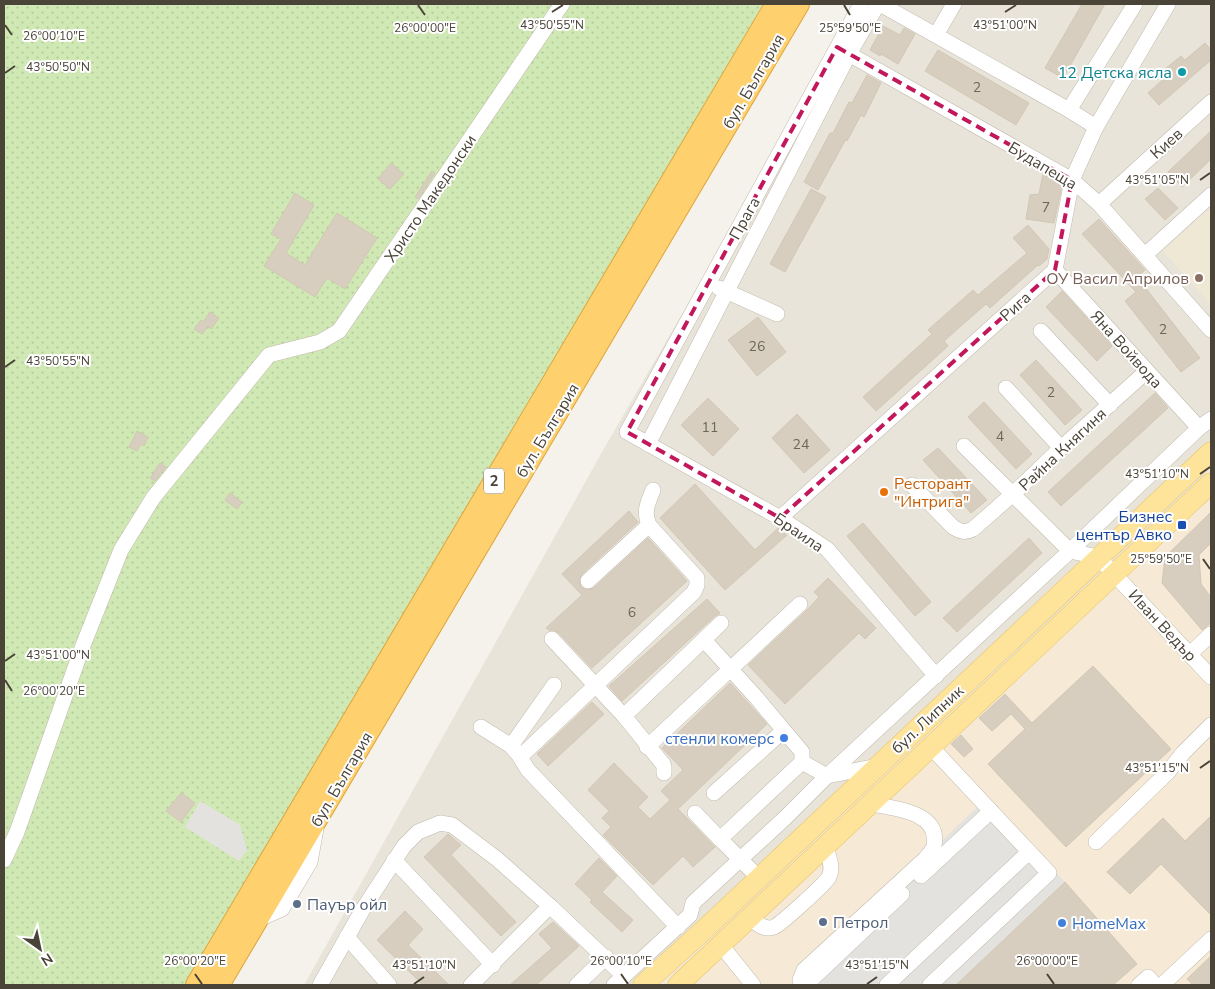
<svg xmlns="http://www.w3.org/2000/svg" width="1215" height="989" font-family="'Nunito Sans',sans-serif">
	<defs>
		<pattern id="grass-dots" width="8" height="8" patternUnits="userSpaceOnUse" patternTransform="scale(1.25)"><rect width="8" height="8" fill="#d0e9b4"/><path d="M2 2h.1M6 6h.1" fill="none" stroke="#b4c99c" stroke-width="1.8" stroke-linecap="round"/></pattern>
	</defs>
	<rect width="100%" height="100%" fill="#f5f2eb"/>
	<polygon fill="#e9e4d9" points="862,4 1211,4 1211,468 958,706 837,814 736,914 656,985 304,985 606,445"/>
	<polygon fill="#f6ead7" points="1211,468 1211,985 656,985 736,914 837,814 958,706"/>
	<polygon fill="#eee8d5" points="1211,207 1211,305 1163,251"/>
	<polygon fill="url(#grass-dots)" points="4,4 763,4 191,985 4,985"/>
	<g fill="#e4e2df">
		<polygon points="986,799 1065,882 956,985 803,985 796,978"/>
		<polygon points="200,801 240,825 247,850 239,861 185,827"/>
	</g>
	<g fill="#d7cec0" stroke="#d2c7b3">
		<polygon points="1082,4 1105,4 1063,78 1045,68"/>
		<polygon points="883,26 900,35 904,28 915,34 898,64 881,54 880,56 870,50"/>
		<polygon points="1205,43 1211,50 1211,60 1159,105 1148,93 1169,74 1165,69 1181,56 1185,60"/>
		<polygon points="938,50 1029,103 1016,125 925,71"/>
		<polygon points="867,75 881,83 864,117 861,115 847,141 846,139 818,190 804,182 830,133 833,133 849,102 852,103"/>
		<polygon points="1211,131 1211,159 1182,187 1168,172"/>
		<polygon points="391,163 404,174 390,189 378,179"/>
		<polygon points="432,171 435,173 418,199 415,197"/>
		<polygon points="1043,174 1062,185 1054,223 1026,219 1030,195 1039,194"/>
		<polygon points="1158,188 1178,208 1165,220 1145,199"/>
		<polygon points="811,189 826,197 785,272 770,264"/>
		<polygon points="295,193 314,205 286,253 305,265 337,213 377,238 345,289 327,278 315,297 264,266 281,239 271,234"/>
		<polygon points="1099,219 1145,270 1137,277 1200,358 1181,372 1125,301 1136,292 1082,234"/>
		<polygon points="1028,225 1049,249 1047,259 1039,266 1038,265 990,308 986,304 944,341 948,346 876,411 863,397 932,334 928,330 973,290 978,295 1027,253 1013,238"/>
		<polygon points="1062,291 1112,346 1097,361 1046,307"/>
		<polygon points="210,312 219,318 211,329 208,326 202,334 194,329 201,320 203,322"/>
		<polygon points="758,317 786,352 757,376 728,340"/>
		<polygon points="1036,360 1082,410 1065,425 1020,375"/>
		<polygon points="1155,393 1168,408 1061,506 1048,492"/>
		<polygon points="708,398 739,429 713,456 681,425"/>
		<polygon points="984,402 1032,454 1016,469 968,417"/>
		<polygon points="797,414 830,450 804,473 772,438"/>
		<polygon points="137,431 148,437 144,446 141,444 137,451 129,447"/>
		<polygon points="938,448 987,500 971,513 923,460"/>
		<polygon points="160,463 166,467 155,481 150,478"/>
		<polygon points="695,484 755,550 778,528 787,535 725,590 660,518"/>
		<polygon points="230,493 242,502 237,509 225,500"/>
		<polygon points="629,511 638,522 582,574 579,579 581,587 586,590 594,588 648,538 687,581 592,668 559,633 554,630 549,630 546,628 582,595 562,574"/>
		<polygon points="1211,512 1211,543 1199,555 1201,584 1211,597 1211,623 1202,630 1162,583 1165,557"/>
		<polygon points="863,523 931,602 915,616 847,536"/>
		<polygon points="1029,538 1042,553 957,632 943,618"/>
		<polygon points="828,578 876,628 865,639 859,633 785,704 748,665 806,611 819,597 814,592"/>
		<polygon points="707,599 720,613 715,616 622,701 609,686"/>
		<polygon points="1093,666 1171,749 1066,847 988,764 1025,729 1011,714 992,731 979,718 1005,694 1032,723"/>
		<polygon points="730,683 767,724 678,809 715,847 693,867 683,856 653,885 603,835 611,827 602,818 609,811 588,790 614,763 648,797 638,807 650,819 670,800 661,791 683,770 662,748"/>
		<polygon points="592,702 604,714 548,766 537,754"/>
		<polygon points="961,735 973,749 964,757 951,744"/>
		<polygon points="181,793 195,803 181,822 166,811"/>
		<polygon points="1211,816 1211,915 1161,864 1130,894 1107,872 1163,818 1185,841"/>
		<polygon points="448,834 461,845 451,855 516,922 501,936 424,857"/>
		<polygon points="599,858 617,876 602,892 633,920 622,932 590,902 592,900 575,884"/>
		<polygon points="1065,882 1137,964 1113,985 956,985"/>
		<polygon points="405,911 423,929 408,945 449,985 423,985 377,940"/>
		<polygon points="553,922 579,946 536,985 510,985 552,948 539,934"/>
		<polygon points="1211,956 1211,985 1193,985 1187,979"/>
	</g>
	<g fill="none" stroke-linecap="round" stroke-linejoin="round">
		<defs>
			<g id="minor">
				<polyline points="861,4 627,432 780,518 827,549 936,676"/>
				<polyline points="880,4 1069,110 1096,127"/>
				<polyline points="936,35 954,4"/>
				<polyline points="840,49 1072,180 1099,204 1211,330"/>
				<polyline points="1069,110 1135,4"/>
				<polyline points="1099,204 1211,102"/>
				<polyline points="1145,255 1211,195"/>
				<polyline points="1055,270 1199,428"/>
				<polyline points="719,288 777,314"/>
				<polyline points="1041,331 1110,405"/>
				<polyline points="1006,388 1061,448"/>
				<polyline points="648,444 849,54 878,4"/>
				<polyline points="964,446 1070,551 1098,557 1211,677"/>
				<path d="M912 485 953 527C961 532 965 533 973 529L1013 494 1061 448 1147 371"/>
				<path d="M653 490C648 503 643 511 649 525L697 578V585L694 592 520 757 528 770 678 927"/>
				<polyline points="780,518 1055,270 1072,180 1096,127 1168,4"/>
				<polyline points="588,581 649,525"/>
				<polyline points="552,639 624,716 663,764 664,767 664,773"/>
				<polyline points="1190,654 1211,634"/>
				<polyline points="624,716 721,623"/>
				<polyline points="481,727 511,746 518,754"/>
				<polyline points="511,746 554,685"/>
				<polyline points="647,747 800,604"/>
				<polyline points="802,762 827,776 878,766"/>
				<polyline points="714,793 783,731"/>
				<polyline points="695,813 720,839 802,762 802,752 755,696 704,640"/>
				<polyline points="720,839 759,878"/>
				<polyline points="1096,842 1168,772 1183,753 1211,725"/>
				<polyline points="4,860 17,832 82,648 121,550 153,498 269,355 320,342 339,331 562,4"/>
				<polyline points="394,860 493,965"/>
				<polyline points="921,876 991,811"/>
				<path d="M749 918C756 923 765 931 774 927 781 924 825 884 829 877 834 867 828 855 825 846"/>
				<polyline points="257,920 282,909 310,862 316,829"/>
				<polyline points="347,937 389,985"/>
				<polyline points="721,945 753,985"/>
				<polyline points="320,985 363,909 404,846 418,832 440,823 452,825 497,859 550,906 624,976"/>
				<polyline points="471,985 550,906"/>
				<polyline points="577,985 606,957"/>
				<polyline points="614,985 690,915 693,903 785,818 827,776 1070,551 1199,428 1211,419"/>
				<path d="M801 985 800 980 804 970 925 859C928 855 933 850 934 846 941 812 894 808 871 804"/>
				<polyline points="810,985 812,979 902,894"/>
				<polyline points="887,985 1029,852"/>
				<polyline points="930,985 1049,873 931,747"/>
				<polyline points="1139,985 1148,977 1155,985"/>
				<polyline points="1162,985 1211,939"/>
			</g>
			<g id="major">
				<polyline points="643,985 705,929 1211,452"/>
				<polyline points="678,985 1211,483"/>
			</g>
			<g id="highway">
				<polyline points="197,985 777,4"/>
				<polyline points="218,985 798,4"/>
			</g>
		</defs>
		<use href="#minor" stroke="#c1baad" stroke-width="16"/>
		<use href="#major" stroke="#e4c26a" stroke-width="21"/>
		<use href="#highway" stroke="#dea53c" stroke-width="24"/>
		<use href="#minor" stroke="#fff" stroke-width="15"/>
		<use href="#major" stroke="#fee49b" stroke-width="20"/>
		<use href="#highway" stroke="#fed06e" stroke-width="22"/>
	</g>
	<path fill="none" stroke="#c2185b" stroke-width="4" stroke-dasharray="10 6" stroke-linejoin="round" d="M837 47 1072 180 1055 270 780 518 627 432Z"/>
	<path fill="none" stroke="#4a4338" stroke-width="2" d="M418 5 425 15M844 5 850 15M552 12 563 5M1005 12 1016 5M5 25 12 35M5 73 15 66M1200 180 1210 173M5 367 15 360M1200 474 1210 467M1203 559 1210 569M5 661 15 654M5 680 12 691M1200 768 1210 761M195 974 202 984M621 974 628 984M1047 974 1054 984M414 984 424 977M867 984 877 977"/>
	<circle fill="#0f9aa8" stroke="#fff" stroke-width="2" cx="1182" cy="72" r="5"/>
	<circle fill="#8d6e63" stroke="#fff" stroke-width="2" cx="1199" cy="278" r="5"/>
	<circle fill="#e8710a" stroke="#fff" stroke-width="2" cx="884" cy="492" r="5"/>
	<rect fill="#1a4fb4" stroke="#fff" stroke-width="2" x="1177" y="520" width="10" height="10" rx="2.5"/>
	<g fill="#3f7fe0" stroke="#fff" stroke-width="2">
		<circle cx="784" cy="738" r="5"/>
		<circle cx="1062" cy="923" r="5"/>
	</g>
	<g fill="#5c6f8a" stroke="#fff" stroke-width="2">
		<circle cx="297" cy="904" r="5"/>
		<circle cx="823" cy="922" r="5"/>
	</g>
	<g text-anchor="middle" stroke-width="4" stroke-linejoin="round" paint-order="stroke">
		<g font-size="14" fill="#6d665a">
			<text x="977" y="92">2</text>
			<text x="1046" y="212">7</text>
			<text x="1163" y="334">2</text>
			<text x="757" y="351">26</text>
			<text x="1051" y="397">2</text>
			<text x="710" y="432">11</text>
			<text x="1000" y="441">4</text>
			<text x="801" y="449">24</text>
			<text x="632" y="617">6</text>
		</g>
		<rect fill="#fff" stroke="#807b74" stroke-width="1" x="484" y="468.5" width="20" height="25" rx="4"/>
		<g font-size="15" font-weight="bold" fill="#4a4338">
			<text x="494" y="486">2</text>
		</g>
		<g font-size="16" fill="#0d838f" stroke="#fff" text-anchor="end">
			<text x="1172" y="78">12 Детска ясла</text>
		</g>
		<g font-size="16" fill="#4a4338" stroke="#fff">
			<text transform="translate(753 81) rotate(-60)" y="6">бул. България</text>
			<text transform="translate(1166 143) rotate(-42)" y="6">Киев</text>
			<text transform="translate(1043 165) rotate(31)" y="6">Будапеща</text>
			<text transform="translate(430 198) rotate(-56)" y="6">Христо Македонски</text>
			<text transform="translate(744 218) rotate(-61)" y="6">Прага</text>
			<text transform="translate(1015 306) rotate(-42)" y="6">Рига</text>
			<text transform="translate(1127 349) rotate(48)" y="6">Яна Войвода</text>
			<text transform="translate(547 430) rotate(-59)" y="6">бул. България</text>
			<text transform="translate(1062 449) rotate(-43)" y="6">Райна Княгиня</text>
			<text transform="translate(799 532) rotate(34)" y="6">Браила</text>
			<text transform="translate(1163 625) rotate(47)" y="6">Иван Ведър</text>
			<text transform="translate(927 719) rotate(-43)" y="6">бул. Липник</text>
			<text transform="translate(341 779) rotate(-60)" y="6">бул. България</text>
		</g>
		<g font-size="16" fill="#785e54" stroke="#fff" text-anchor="end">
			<text x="1189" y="284">ОУ Васил Априлов</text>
		</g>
		<g font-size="16" fill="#c56008" stroke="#fff" text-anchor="start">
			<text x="894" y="489">Ресторант<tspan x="894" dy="18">"Интрига"</tspan></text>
		</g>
		<g font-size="16" fill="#164399" stroke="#fff" text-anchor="end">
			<text x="1172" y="522">Бизнес<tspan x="1172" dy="18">център Авко</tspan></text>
		</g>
		<g font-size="16" fill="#366cbe" stroke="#fff" text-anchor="end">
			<text x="774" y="744">стенли комерс</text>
			<text x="1072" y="929" text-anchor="start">HomeMax</text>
		</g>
		<g font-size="16" fill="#4e5e75" stroke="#fff" text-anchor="start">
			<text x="307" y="910">Пауър ойл</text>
			<text x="833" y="928">Петрол</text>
		</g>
	</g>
	<g font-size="12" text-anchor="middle" fill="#4a4338" stroke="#fff" stroke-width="4" stroke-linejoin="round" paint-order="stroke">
		<text x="552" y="29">43°50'55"N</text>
		<text x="1005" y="29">43°51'00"N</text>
		<text x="425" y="32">26°00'00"E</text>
		<text x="850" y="32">25°59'50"E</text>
		<text x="54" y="40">26°00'10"E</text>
		<text x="58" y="71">43°50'50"N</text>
		<text x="1157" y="184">43°51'05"N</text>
		<text x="58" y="365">43°50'55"N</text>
		<text x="1157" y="478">43°51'10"N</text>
		<text x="1161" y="563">25°59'50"E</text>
		<text x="58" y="659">43°51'00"N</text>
		<text x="54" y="695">26°00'20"E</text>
		<text x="1157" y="772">43°51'15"N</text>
		<text x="195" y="965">26°00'20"E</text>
		<text x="621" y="965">26°00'10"E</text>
		<text x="1047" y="965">26°00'00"E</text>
		<text x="424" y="969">43°51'10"N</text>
		<text x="877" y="969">43°51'15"N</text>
	</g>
	<rect width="1215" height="989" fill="none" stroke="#4a4338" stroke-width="10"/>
	<g transform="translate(40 949) rotate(147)" stroke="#ffffff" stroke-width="4" paint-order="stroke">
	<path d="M0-4L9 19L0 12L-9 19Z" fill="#4a4338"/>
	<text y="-8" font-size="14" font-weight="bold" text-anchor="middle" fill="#4a4338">N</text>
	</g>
</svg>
